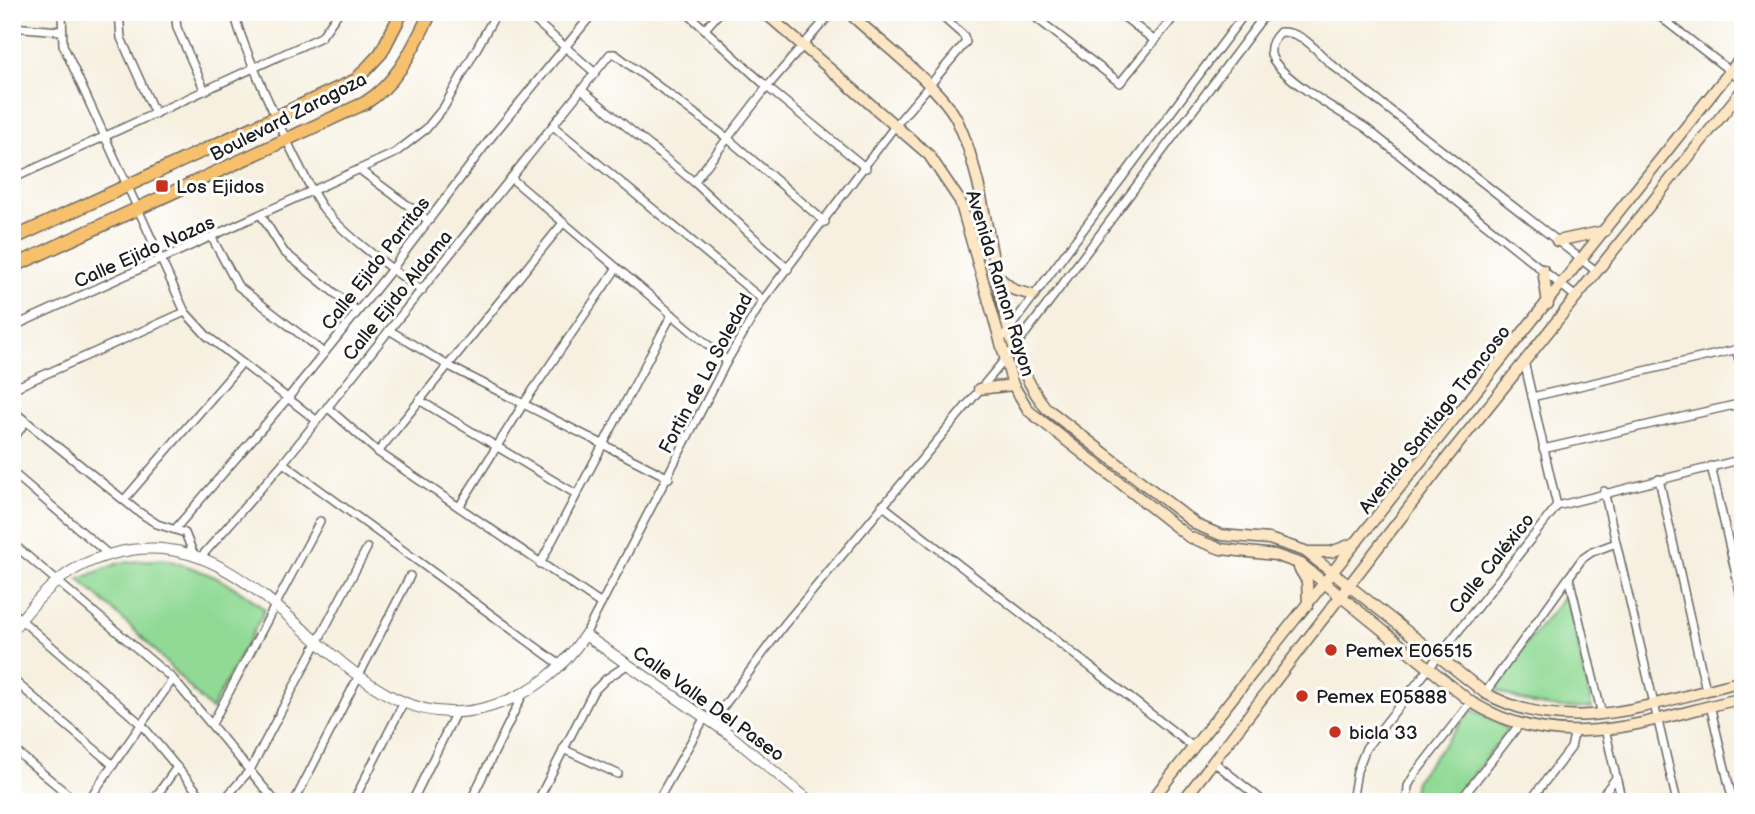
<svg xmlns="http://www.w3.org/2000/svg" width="1755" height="814" font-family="'Balsamiq Sans',sans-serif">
	<rect width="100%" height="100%" fill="#fff"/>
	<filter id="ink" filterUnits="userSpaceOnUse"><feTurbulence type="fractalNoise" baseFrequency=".0143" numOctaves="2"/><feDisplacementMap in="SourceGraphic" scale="14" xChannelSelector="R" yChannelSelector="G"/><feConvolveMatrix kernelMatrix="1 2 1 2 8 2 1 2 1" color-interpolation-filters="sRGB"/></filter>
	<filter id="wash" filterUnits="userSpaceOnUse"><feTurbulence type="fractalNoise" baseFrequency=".00686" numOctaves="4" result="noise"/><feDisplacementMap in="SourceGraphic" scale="28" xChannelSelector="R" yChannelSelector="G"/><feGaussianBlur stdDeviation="1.57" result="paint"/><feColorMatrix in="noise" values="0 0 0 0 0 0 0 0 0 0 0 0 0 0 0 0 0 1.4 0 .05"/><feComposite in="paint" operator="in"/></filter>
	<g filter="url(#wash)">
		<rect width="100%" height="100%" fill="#f7f0e0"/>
		<g fill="#91da95" stroke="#567b58" stroke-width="2">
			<path d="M164 559C203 570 235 583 265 610L211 710 144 639 79 579 119 563Z"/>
			<path d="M1564 597 1568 600 1592 708C1557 710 1527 706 1495 689L1492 686Z"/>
			<polygon points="1472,709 1505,727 1507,731 1451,802 1411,802 1415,781"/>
		</g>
	</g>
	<g filter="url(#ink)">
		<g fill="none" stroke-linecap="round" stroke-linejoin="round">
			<defs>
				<g id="minor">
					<polyline points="62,12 63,45 185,312 207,336 316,420"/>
					<polyline points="119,12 121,38 155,114"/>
					<polyline points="175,12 177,28 205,91"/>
					<path d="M235 12C236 37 306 186 323 208 345 236 392 269 422 291"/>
					<polyline points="525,12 594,72"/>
					<polyline points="686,12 767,87 866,168"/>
					<polyline points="1035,12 1035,17 1120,83 1178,12"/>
					<polyline points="1118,12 1155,41"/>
					<polyline points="1654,12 1743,81"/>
					<polyline points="12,27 60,31"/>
					<polyline points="705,29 720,12"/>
					<polyline points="582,90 694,182 788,269"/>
					<polyline points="553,126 763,300"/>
					<polyline points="360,170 429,221"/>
					<polyline points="12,179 321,37 339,12"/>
					<polyline points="512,179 727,361"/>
					<polyline points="694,182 767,87 832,12"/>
					<polyline points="261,215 284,252 357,311"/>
					<polyline points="212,238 238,286 324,353"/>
					<path d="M1576 297 1366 128C1345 115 1281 79 1272 57 1268 47 1273 39 1280 32 1303 31 1316 51 1331 64L1596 271"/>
					<polyline points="12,327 395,153 426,129 444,107 497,12"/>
					<polyline points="389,330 447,365 669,478"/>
					<polyline points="1000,341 1246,12"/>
					<polyline points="1736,349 1743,374"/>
					<polyline points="1524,361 1557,506"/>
					<polyline points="12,389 185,312"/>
					<polyline points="1532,397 1743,348"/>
					<polyline points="419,400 576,494"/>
					<polyline points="327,407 378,452 601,604"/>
					<polyline points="12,410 136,510 157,524 185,533 194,555"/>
					<polyline points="12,441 26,421"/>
					<polyline points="1543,449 1743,403"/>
					<polyline points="378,452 563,223"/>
					<polyline points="283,463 562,666"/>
					<polyline points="1711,466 1743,605"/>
					<polyline points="12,472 108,554"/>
					<polyline points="1659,479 1706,690"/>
					<polyline points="1604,491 1677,802"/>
					<polyline points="124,500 242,363"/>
					<polyline points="882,505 1192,746"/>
					<polyline points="459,507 524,403 616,269"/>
					<polyline points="176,528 288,398 392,269 493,135 594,12"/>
					<polyline points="12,543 173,679 276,802"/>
					<polyline points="201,557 283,463 610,54 615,54 726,137 825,222"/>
					<polyline points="540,564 672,314"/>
					<polyline points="1569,577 1602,715"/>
					<polyline points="12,612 141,724 206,802"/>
					<polyline points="585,635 727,361 763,300 895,126 966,42 964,36 937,12"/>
					<polyline points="12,679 113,765"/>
					<polyline points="1485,693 1582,559 1592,552 1616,543"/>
					<polyline points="1710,705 1733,802"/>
					<polyline points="712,722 784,625 1016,346 1267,12"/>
					<polyline points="212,724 320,521"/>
					<polyline points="1605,729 1622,802"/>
					<polyline points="12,748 77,802"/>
					<polyline points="563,749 618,774"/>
					<polyline points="1214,762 1264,802"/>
					<polyline points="87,802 173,679"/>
					<polyline points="152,802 177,767"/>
					<polyline points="222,802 250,770 367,548"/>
					<polyline points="294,802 410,576"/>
					<polyline points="353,802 404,702"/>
					<polyline points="412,802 456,712"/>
					<polyline points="470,802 522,696"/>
					<polyline points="537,802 593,692 606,679 627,665"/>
					<polyline points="657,802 705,717"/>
					<polyline points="1352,802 1357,771 1366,748 1557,506 1743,459"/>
					<polyline points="1407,802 1408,786 1415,774 1471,702"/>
					<polyline points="1459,802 1519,725"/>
					<polyline points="1529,802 1571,748 1574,734"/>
					<polyline points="1597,802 1616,778"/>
				</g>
				<path id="tertiary" d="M12 631C46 586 74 559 131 550 279 528 348 756 495 705 535 692 561 670 585 635L729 734 811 802"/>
				<g id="secondary">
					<path d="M764 12 929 155 960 201 1013 385 1029 411 1189 537 1221 549 1275 555 1301 564 1471 702C1563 758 1646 720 1743 698"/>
					<path d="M848 12C877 40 940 86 957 120 997 203 988 337 1046 408L1197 525 1221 535 1269 539 1305 551 1485 693C1569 740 1655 702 1743 681"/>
					<polyline points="1557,241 1605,231"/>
					<polyline points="1543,270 1548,304"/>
					<polyline points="997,276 1014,290 1033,295"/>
					<polyline points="979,389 1013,385"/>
					<polyline points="1309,552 1331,552 1357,542"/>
					<polyline points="1299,568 1307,581 1308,605"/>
					<polyline points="1150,802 1743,55"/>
					<polyline points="1182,802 1447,458 1743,89"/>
				</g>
				<g id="primary">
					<polyline points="12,239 356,80 381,53 402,12"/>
					<path d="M12 267 365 103C399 82 413 47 431 12"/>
				</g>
			</defs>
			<use href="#minor" stroke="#696661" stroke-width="10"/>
			<use href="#tertiary" stroke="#696661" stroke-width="12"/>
			<use href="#secondary" stroke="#696661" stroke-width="13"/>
			<use href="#primary" stroke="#696661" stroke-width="15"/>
			<use href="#minor" stroke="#fff" stroke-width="7"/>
			<use href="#tertiary" stroke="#fff" stroke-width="10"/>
			<use href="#secondary" stroke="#fce6c4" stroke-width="10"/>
			<use href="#primary" stroke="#f7c06c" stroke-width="12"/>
		</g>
	</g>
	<g fill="#c8321e" stroke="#fff" stroke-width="2.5">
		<rect x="155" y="179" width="14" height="14" rx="3.5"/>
		<circle cx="1331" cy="650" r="7"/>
		<circle cx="1302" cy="696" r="7"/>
		<circle cx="1335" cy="732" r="7"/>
	</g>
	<g text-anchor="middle" stroke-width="6" stroke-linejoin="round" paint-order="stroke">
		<g font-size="19" fill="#1c1c1c" stroke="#fff">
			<text transform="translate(288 116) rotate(-27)" y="7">Boulevard Zaragoza</text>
			<text transform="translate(144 251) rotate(-24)" y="7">Calle Ejido Nazas</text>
			<text transform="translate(375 263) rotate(-52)" y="7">Calle Ejido Parritas</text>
			<text transform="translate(1001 283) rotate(73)" y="7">Avenida Ramon Rayon</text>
			<text transform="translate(397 295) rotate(-51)" y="7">Calle Ejido Aldama</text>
			<text transform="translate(705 373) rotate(-62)" y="7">Fortin de La Soledad</text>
			<text transform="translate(1434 419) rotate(-52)" y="7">Avenida Santiago Troncoso</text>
			<text transform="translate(1491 563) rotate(-51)" y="7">Calle Caléxico</text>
			<text transform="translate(709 703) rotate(36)" y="7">Calle Valle Del Paseo</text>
		</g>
		<g font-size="19" fill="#1c1c1c" stroke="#fff" text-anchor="start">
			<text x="176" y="193">Los Ejidos</text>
			<text x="1345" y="657">Pemex E06515</text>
			<text x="1316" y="703">Pemex E05888</text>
			<text x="1349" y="739">bicla 33</text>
		</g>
	</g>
	<rect width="1755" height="814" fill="none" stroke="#fff" stroke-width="42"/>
</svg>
